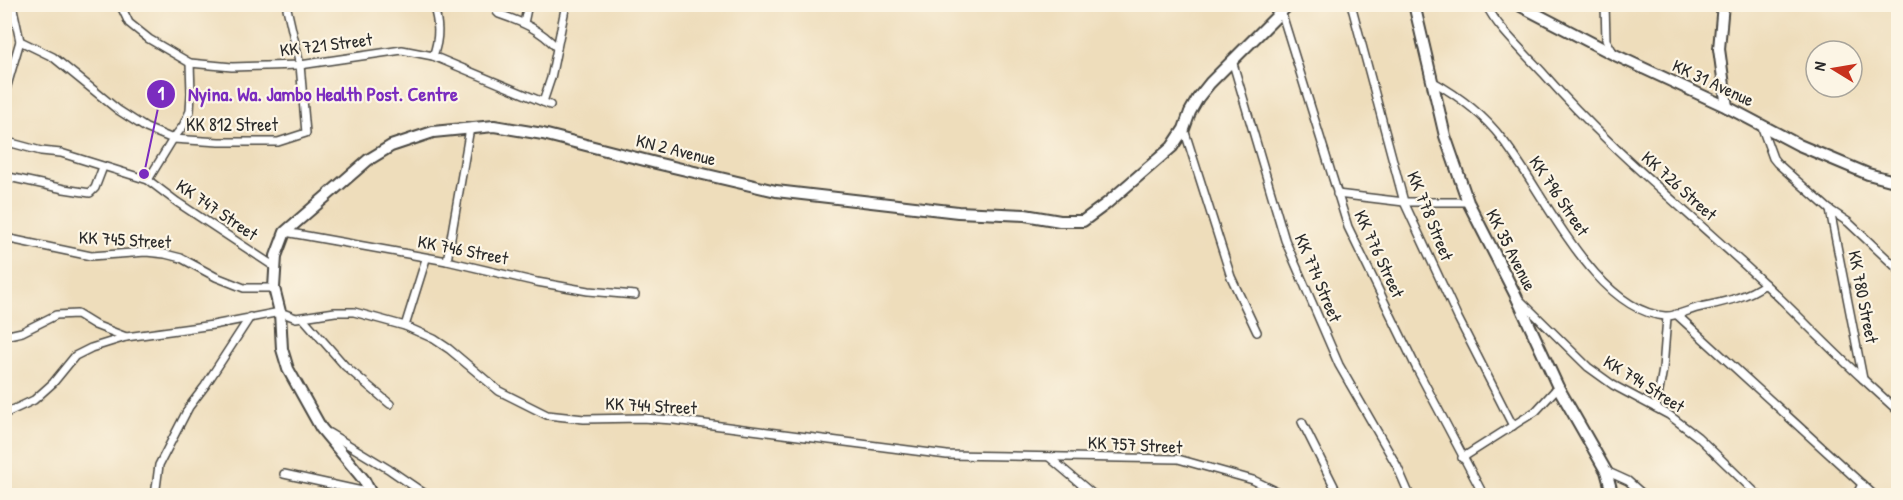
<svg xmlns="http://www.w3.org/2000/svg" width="1903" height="500" font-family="'Patrick Hand',sans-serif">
	<rect width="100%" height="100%" fill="#fcf5e5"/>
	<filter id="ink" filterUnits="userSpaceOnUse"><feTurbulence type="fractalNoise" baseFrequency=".0167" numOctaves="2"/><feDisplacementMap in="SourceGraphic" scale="12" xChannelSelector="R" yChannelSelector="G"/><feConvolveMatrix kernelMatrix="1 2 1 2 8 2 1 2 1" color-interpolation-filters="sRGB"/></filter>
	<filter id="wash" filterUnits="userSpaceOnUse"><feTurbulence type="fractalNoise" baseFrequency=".008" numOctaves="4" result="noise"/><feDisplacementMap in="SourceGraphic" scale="24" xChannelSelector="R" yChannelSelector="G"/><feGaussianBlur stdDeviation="1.35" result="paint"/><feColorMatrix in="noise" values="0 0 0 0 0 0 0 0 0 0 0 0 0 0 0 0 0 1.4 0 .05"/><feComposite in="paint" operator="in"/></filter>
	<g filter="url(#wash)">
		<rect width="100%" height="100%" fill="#edb"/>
	</g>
	<g filter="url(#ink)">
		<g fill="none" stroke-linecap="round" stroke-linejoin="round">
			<defs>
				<g id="street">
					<polyline points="120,4 129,23 149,39 190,63 232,67 300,65 402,50 433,56 550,105"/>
					<path d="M433 4C439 23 440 38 433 56"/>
					<path d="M498 4 497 12 499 14C522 22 540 29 557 48"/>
					<polyline points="1351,4 1404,202 1458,318 1513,426"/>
					<path d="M1486 4C1496 27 1527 55 1544 74 1611 151 1691 214 1765 284 1798 315 1829 348 1863 379"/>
					<polyline points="1605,4 1606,40 1614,54"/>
					<polyline points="1281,11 1348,227 1417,369 1484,496"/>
					<polyline points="524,23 528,4"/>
					<polyline points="20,41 53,57 118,110 146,128 173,139 219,142 278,142 306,133 300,65 286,4"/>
					<polyline points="1232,60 1285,240 1339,365 1397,466 1410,496"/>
					<path d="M1432 81C1459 96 1483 114 1502 139 1543 189 1594 311 1665 316 1676 317 1690 309 1701 307 1723 302 1746 298 1765 284"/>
					<polyline points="4,96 20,41 12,4"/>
					<polyline points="543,102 551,78 566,4"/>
					<polyline points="1761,125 1773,158 1777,163 1830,210 1848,222 1898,269"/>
					<polyline points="1184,129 1231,277 1257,332"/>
					<polyline points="4,141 41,151 61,153 148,180 177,202 275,267"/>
					<polyline points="4,176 64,189 90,193 95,188 103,167"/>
					<polyline points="148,180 173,139 183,126 190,111 191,93 190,63"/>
					<polyline points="1337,194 1404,202 1468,202"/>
					<polyline points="1830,210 1863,379 1898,411"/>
					<polyline points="285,232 447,261 537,282 588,291 635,295"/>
					<polyline points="4,239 10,239 91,256 146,252 165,254 181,258 216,277 244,288 274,288"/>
					<polyline points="447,261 470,128"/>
					<polyline points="1520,300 1588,367 1613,385 1669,415 1698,437 1759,496"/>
					<polyline points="1676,314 1875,496"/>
					<polyline points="303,318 345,366 390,404"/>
					<polyline points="405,326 426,259"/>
					<polyline points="4,336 22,332 56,315 77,314 95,325 126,337"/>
					<polyline points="1656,408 1663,369 1667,317"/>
					<polyline points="4,414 34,400 53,383 75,356 91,348 126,337 213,325 280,312 296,318 335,312 354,312 405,326 434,339 449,349 499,391 547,415 584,419 642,418 674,420 947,455 1178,459 1253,480 1286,496"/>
					<polyline points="1302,422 1339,496"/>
					<polyline points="329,433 390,470 428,496"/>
					<polyline points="1049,457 1095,496"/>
					<polyline points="1462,458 1536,411 1558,387"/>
					<polyline points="1606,471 1628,481 1645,496"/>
					<polyline points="284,474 371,493"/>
					<polyline points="155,496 159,465 189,407 205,386 250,317"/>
					<polyline points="1856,496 1862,484"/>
				</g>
				<g id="secondary">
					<polyline points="1414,4 1445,136 1468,202 1516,296 1558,387 1606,471 1613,496"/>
					<polyline points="1517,4 1615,55 1727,107 1799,145 1868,174 1898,182"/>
					<polyline points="1723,4 1719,49 1727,107"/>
					<polyline points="372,496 364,480 321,428 288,369 282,349 280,312 274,288 276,256 285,232 368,160 391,146 433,132 494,126 543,134 656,163 776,191 958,212 1025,215 1060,221 1083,221 1106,204 1172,147 1184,129 1190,112 1198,98 1210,83 1289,4"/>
				</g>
			</defs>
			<use href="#street" stroke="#484641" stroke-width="10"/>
			<use href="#secondary" stroke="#484641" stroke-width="14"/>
			<use href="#street" stroke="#fff" stroke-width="7"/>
			<use href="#secondary" stroke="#fff" stroke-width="10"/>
		</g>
	</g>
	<g text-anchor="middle" stroke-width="4.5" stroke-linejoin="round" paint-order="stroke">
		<g font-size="18" fill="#2b2b2b" stroke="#fcf5e5">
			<text transform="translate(326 45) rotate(-7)" y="6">KK 721 Street</text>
			<text transform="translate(1713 83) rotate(25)" y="6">KK 31 Avenue</text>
			<text x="232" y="131">KK 812 Street</text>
			<text transform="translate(676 150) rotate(14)" y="6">KN 2 Avenue</text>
			<text transform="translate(1679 186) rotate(42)" y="6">KK 726 Street</text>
			<text transform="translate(1559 196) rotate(56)" y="6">KK 796 Street</text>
			<text transform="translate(217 210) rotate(34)" y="6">KK 747 Street</text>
			<text transform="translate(1430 216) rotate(68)" y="6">KK 778 Street</text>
			<text transform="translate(125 240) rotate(3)" y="6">KK 745 Street</text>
			<text transform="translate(463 250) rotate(11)" y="6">KK 746 Street</text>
			<text transform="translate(1511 250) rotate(63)" y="6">KK 35 Avenue</text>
			<text transform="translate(1379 254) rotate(65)" y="6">KK 776 Street</text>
			<text transform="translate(1318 278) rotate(67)" y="6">KK 774 Street</text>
			<text transform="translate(1863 297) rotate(79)" y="6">KK 780 Street</text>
			<text transform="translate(1644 384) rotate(32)" y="6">KK 794 Street</text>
			<text transform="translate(651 406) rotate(3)" y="6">KK 744 Street</text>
			<text transform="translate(1135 445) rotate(3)" y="6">KK 757 Street</text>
		</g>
	</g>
	<path fill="none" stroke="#7b2cbf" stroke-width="2" d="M144 174L161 94"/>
	<g fill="#7b2cbf" stroke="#fcf5e5" stroke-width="2">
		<circle cx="144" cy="174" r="6"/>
		<circle cx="161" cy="94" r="15"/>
	</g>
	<g font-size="18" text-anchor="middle" font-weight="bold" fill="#fff">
		<text x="161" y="100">1</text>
	</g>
	<g font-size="20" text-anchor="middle" font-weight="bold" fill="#7b2cbf" stroke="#fcf5e5" stroke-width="4.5" stroke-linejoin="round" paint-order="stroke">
		<text x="323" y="101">Nyina. Wa. Jambo Health Post. Centre</text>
	</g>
	<rect width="1903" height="500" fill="none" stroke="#fcf5e5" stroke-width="24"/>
	<g transform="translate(1834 69) rotate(281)"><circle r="28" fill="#fcf5e5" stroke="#a8a49b" stroke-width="1.5"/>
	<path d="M0-4.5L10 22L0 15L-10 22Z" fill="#c8321e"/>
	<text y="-9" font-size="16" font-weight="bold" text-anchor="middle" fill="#2b2b2b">N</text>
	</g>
</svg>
